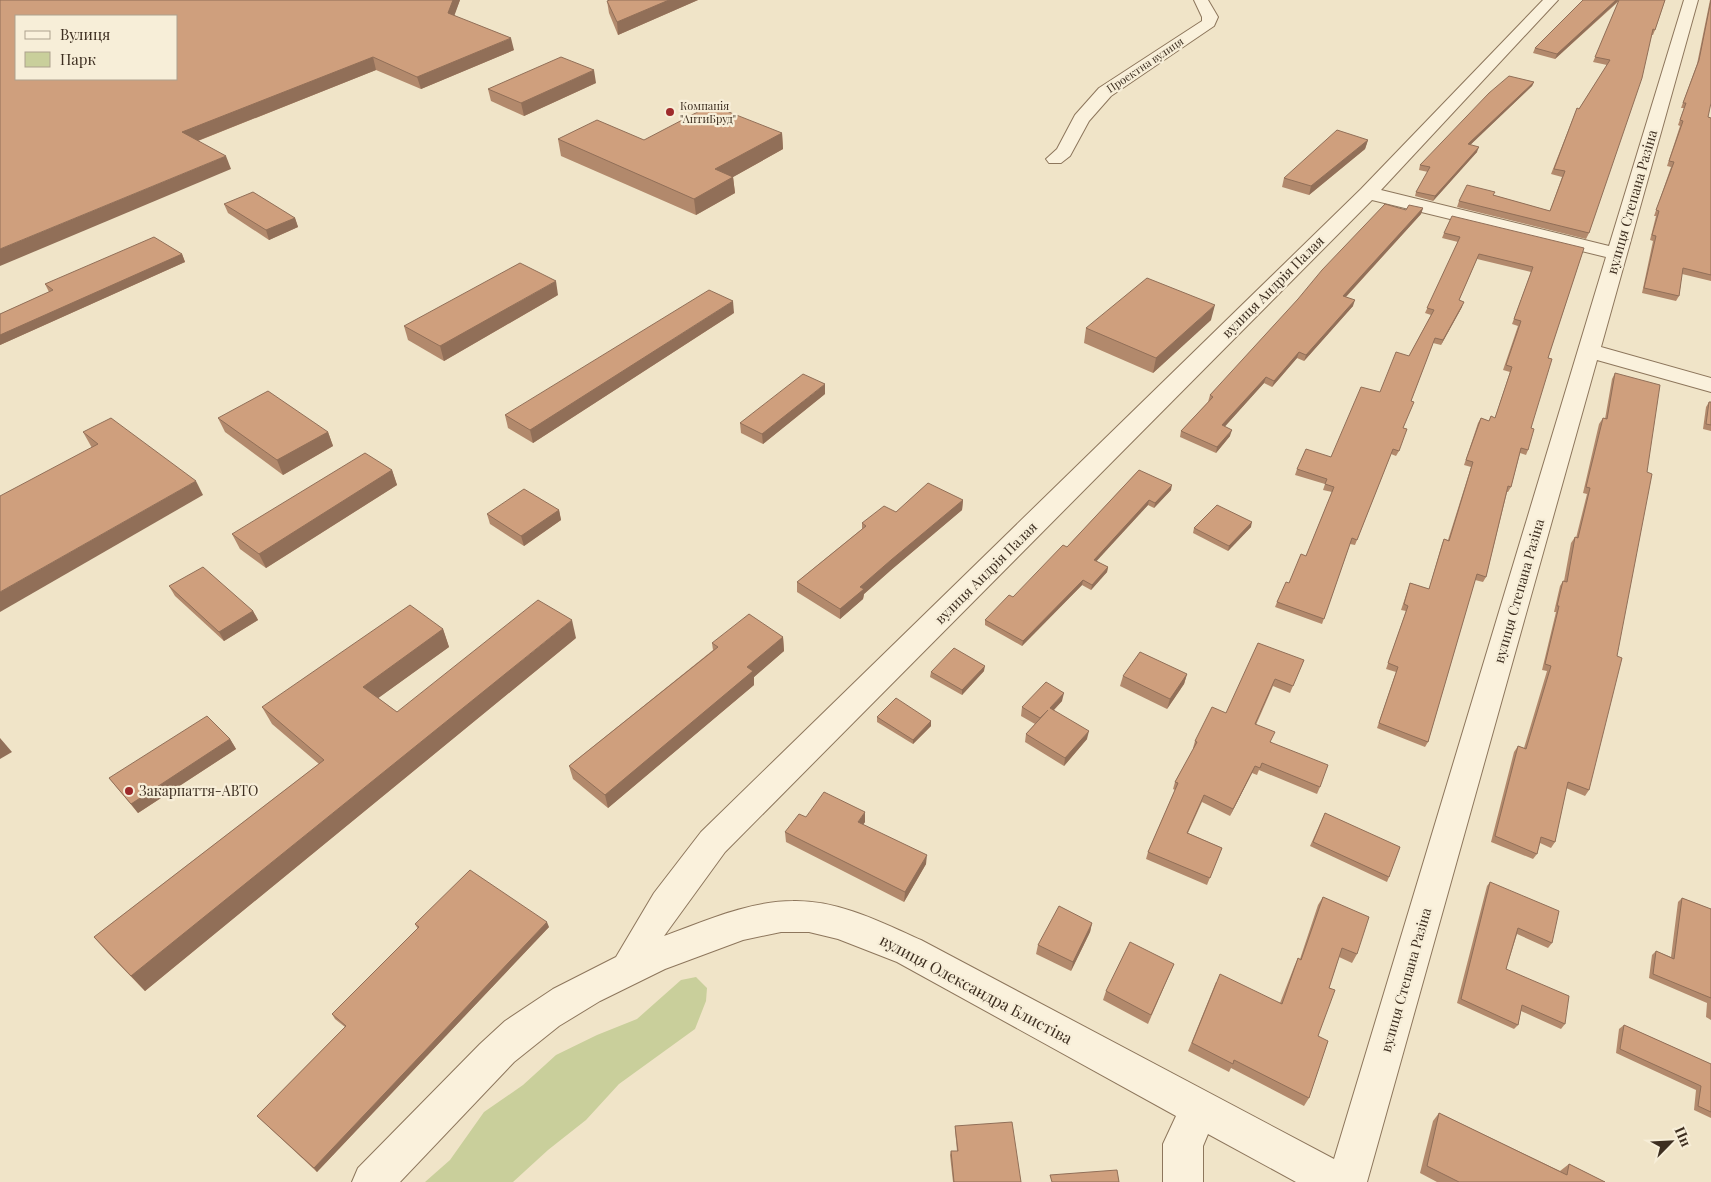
<svg xmlns="http://www.w3.org/2000/svg" width="1711" height="1182" font-family="'Playfair Display',serif">
	<rect width="100%" height="100%" fill="#f0e4c8"/>
	<polygon fill="#c9cf9b" points="696,977 707,988 706,1001 695,1029 619,1084 586,1120 548,1150 513,1182 425,1182 450,1160 484,1112 523,1085 556,1055 597,1035 637,1019 681,980"/>
	<g fill="none" stroke-linecap="round" stroke-linejoin="round">
		<defs>
			<g id="minor">
				<polygon points="1194,0 1208,0 1218,17 1214,26 1111,96 1089,121 1070,156 1061,163 1049,163 1046,159 1057,149 1075,115 1099,88 1202,21 1202,17"/>
				<path d="M1543 0H1558L1381 190 1609 246 1684 0H1698L1601 347 1711 378V392L1597 360 1367 1182H1296L1208 1134 1203 1146V1182H1163V1144L1176 1116 897 962 838 939 809 932H781L743 940 665 969 600 1001 559 1026 514 1062 400 1182H352L358 1168 480 1044 505 1021 553 989 616 957 654 893 701 832 1361 189ZM1372 200 1606 257 1334 1159 921 940C881 922 838 900 793 901 749 901 705 921 664 936L725 852Z"/>
			</g>
		</defs>
		<use href="#minor" stroke="#8d765c" stroke-width="2"/>
		<use href="#minor" fill="#faf1dc" fill-rule="evenodd"/>
	</g>
	<g fill="#b2896c">
		<polygon points="0,0 460,0 454,15 514,50 421,89 376,70 198,141 231,169"/>
		<polygon points="698,0 618,35 609,13 607,1"/>
		<polygon points="1583,0 1665,0 1655,30 1653,35 1652,35 1589,233 1586,239 1457,207 1459,201 1493,195 1550,211 1562,177 1551,174 1577,108 1579,109 1607,65 1593,62 1619,1 1555,59 1533,53 1535,48"/>
		<polygon points="1710,0 1711,0 1708,117 1711,118 1711,281 1682,274 1679,296 1676,301 1642,293 1653,241 1650,240 1656,216 1654,216 1671,167 1667,166 1680,126 1678,125 1684,108 1681,108 1697,64"/>
		<polygon points="1534,82 1532,86 1470,145 1477,152 1433,201 1415,196 1416,192 1428,172 1419,170 1420,165"/>
		<polygon points="596,83 524,116 491,101 488,89"/>
		<polygon points="782,133 783,149 733,177 735,193 696,215 561,156 558,139 644,140"/>
		<polygon points="1368,140 1365,149 1309,195 1282,187 1284,178"/>
		<polygon points="224,204 295,218 298,227 269,240 228,213"/>
		<polygon points="1423,208 1421,214 1346,297 1353,306 1304,361 1297,358 1272,387 1264,383 1224,427 1230,436 1216,453 1180,437 1181,431 1208,402 1210,395 1406,210"/>
		<polygon points="1444,233 1584,248 1548,358 1531,428 1528,450 1526,455 1520,453 1511,487 1508,492 1507,492 1486,577 1483,582 1475,580 1428,742 1425,747 1377,728 1396,672 1386,669 1406,611 1401,610 1410,583 1429,589 1442,544 1444,539 1448,540 1471,467 1464,465 1478,423 1481,418 1489,421 1495,418 1510,372 1503,370 1518,326 1512,324 1531,272 1477,259 1459,300 1462,307 1441,345 1433,343 1411,401 1403,428 1399,451 1396,456 1391,454 1355,545 1350,544 1322,624 1275,607 1277,602 1306,556 1332,492 1323,490 1325,484 1295,475 1297,469 1331,457 1380,392 1409,356 1431,315 1425,313 1458,242 1442,238"/>
		<polygon points="182,254 185,262 0,345 0,314 49,292 45,284"/>
		<polygon points="558,295 444,361 408,340 404,326"/>
		<polygon points="734,313 533,443 508,428 505,415"/>
		<polygon points="1211,320 1153,373 1084,343 1086,328"/>
		<polygon points="1615,373 1589,790 1585,796 1566,788 1555,842 1551,848 1540,843 1537,854 1533,859 1491,842 1514,752 1518,746 1524,748 1547,671 1542,670 1556,612 1554,612 1560,586 1563,581 1564,581 1571,543 1575,537 1576,538 1587,494 1583,493 1599,424 1603,418 1605,419 1612,379"/>
		<polygon points="825,394 763,444 741,433 740,423"/>
		<polygon points="1709,402 1711,402 1711,431 1703,429 1706,407"/>
		<polygon points="218,418 328,432 333,446 283,475 225,432"/>
		<polygon points="83,432 203,495 92,448"/>
		<polygon points="392,470 397,485 266,568 240,549 232,534"/>
		<polygon points="1139,470 1171,490 1154,508 1148,505 1096,561 1108,567 1107,572 1091,590 1082,585 1022,646 985,625 985,620 1013,597 1067,547"/>
		<polygon points="963,500 962,510 891,570 864,594 863,599 840,619 797,592 797,582 862,529 862,523 896,512"/>
		<polygon points="559,510 561,520 524,546 490,524 487,514"/>
		<polygon points="1251,527 1228,551 1193,533 1194,528"/>
		<polygon points="169,586 253,611 258,620 224,641 175,596"/>
		<polygon points="443,629 449,647 378,698 397,712 576,638 145,991 108,953 94,937 319,764 272,724 262,707"/>
		<polygon points="783,637 784,651 754,677 754,685 608,808 573,779 569,766 713,650 712,643"/>
		<polygon points="1304,660 1290,693 1273,686 1256,725 1271,742 1320,787 1317,794 1259,770 1257,775 1252,773 1230,816 1202,802 1188,833 1222,848 1207,885 1146,859 1148,852 1175,790 1173,789 1175,782 1194,748 1193,748 1195,741 1226,713"/>
		<polygon points="984,671 962,695 930,677 931,672"/>
		<polygon points="1187,674 1184,684 1167,709 1120,686 1123,676"/>
		<polygon points="1062,701 1054,710 1087,739 1064,766 1025,742 1026,734 1035,724 1021,716 1022,707"/>
		<polygon points="877,717 931,721 931,726 913,744 877,722"/>
		<polygon points="230,739 236,749 138,813 109,778"/>
		<polygon points="1325,813 1389,877 1387,882 1310,846"/>
		<polygon points="806,817 865,822 862,825 926,864 904,902 786,842 785,832"/>
		<polygon points="1490,882 1552,943 1548,948 1517,934 1506,969 1565,1024 1561,1029 1521,1011 1518,1025 1514,1029 1457,1003 1487,886"/>
		<polygon points="1323,897 1357,954 1352,963 1339,957 1329,988 1318,1036 1309,1098 1304,1106 1231,1068 1229,1072 1188,1051 1216,982 1280,1003 1294,967 1298,958 1300,959 1318,905"/>
		<polygon points="1682,898 1711,909 1711,1020 1706,1017 1707,1003 1649,978 1652,955 1656,951 1671,957 1678,902"/>
		<polygon points="1092,923 1090,932 1071,971 1036,954 1038,945"/>
		<polygon points="415,924 549,927 317,1172 257,1116 345,1027 335,1019 332,1014 418,929"/>
		<polygon points="1174,964 1148,1024 1103,1000 1106,991"/>
		<polygon points="1624,1025 1711,1064 1711,1118 1694,1110 1696,1090 1616,1053 1619,1029"/>
		<polygon points="1439,1113 1560,1171 1569,1164 1605,1182 1437,1182 1420,1173 1433,1121"/>
		<polygon points="955,1126 1021,1182 953,1182 950,1155 951,1151 957,1151 955,1130"/>
	</g>
	<g fill="#916f58">
		<polygon points="453,0 460,0 451,25 448,13"/>
		<polygon points="669,0 698,0 618,35 617,22"/>
		<polygon points="1616,0 1619,0 1555,59 1557,54"/>
		<polygon points="511,38 514,50 421,89 417,77"/>
		<polygon points="373,57 376,70 187,145 182,132"/>
		<polygon points="594,70 596,83 524,116 521,103"/>
		<polygon points="1534,82 1532,86 1466,149 1468,144"/>
		<polygon points="782,133 783,149 717,186 715,169"/>
		<polygon points="1368,140 1365,149 1309,195 1311,186"/>
		<polygon points="1479,147 1477,152 1433,201 1435,196"/>
		<polygon points="226,156 231,169 0,266 0,249"/>
		<polygon points="733,177 735,193 696,215 694,199"/>
		<polygon points="1423,208 1421,214 1341,302 1343,296"/>
		<polygon points="295,218 298,227 269,240 266,230"/>
		<polygon points="182,254 185,262 0,345 0,335"/>
		<polygon points="556,281 558,295 444,361 440,346"/>
		<polygon points="1355,300 1353,306 1304,361 1306,355"/>
		<polygon points="733,301 734,313 533,443 530,430"/>
		<polygon points="1464,302 1462,307 1441,345 1443,340"/>
		<polygon points="1215,305 1211,320 1153,373 1156,358"/>
		<polygon points="1299,352 1297,358 1272,387 1274,381"/>
		<polygon points="1266,377 1264,383 1220,432 1222,425"/>
		<polygon points="825,384 825,394 763,444 762,434"/>
		<polygon points="1232,430 1230,436 1216,453 1217,447"/>
		<polygon points="328,432 333,446 283,475 277,460"/>
		<polygon points="392,470 397,485 266,568 259,554"/>
		<polygon points="196,481 203,495 0,612 0,592"/>
		<polygon points="1172,485 1171,490 1154,508 1155,503"/>
		<polygon points="963,500 962,510 891,570 864,594 863,599 840,619 840,609 860,587 891,560"/>
		<polygon points="1149,500 1148,505 1093,565 1094,560"/>
		<polygon points="559,510 561,520 524,546 521,536"/>
		<polygon points="1252,522 1251,527 1228,551 1229,546"/>
		<polygon points="1108,567 1107,572 1091,590 1092,585"/>
		<polygon points="1083,580 1082,585 1022,646 1023,641"/>
		<polygon points="253,611 258,620 224,641 219,632"/>
		<polygon points="572,620 576,638 145,991 131,976"/>
		<polygon points="443,629 449,647 370,704 363,687"/>
		<polygon points="783,637 784,651 754,677 754,685 608,808 605,795 747,667"/>
		<polygon points="985,666 984,671 962,695 962,690"/>
		<polygon points="1187,674 1184,684 1167,709 1170,699"/>
		<polygon points="1064,693 1062,701 1048,716 1050,708"/>
		<polygon points="931,721 931,726 913,744 913,740"/>
		<polygon points="1089,731 1087,739 1064,766 1065,758"/>
		<polygon points="0,738 12,752 0,759"/>
		<polygon points="230,739 236,749 138,813 131,804"/>
		<polygon points="1255,766 1252,773 1230,816 1233,809"/>
		<polygon points="865,812 865,822 858,832 858,822"/>
		<polygon points="927,855 926,864 904,902 905,892"/>
		<polygon points="547,922 549,927 317,1172 314,1168"/>
		<polygon points="1092,923 1090,932 1071,971 1073,962"/>
	</g>
	<g fill="#cf9f7d" stroke="#916f58" fill-rule="evenodd">
		<path d="M0 0H453L448 13 511 38 417 77 373 57 182 132 226 156 0 249ZM16 16H176V79H16Z"/>
		<polygon points="610,0 669,0 617,22 607,1"/>
		<polygon points="1583,0 1616,0 1557,54 1535,48"/>
		<polygon points="1619,0 1665,0 1655,30 1653,29 1642,78 1589,233 1459,201 1467,185 1495,192 1493,195 1550,211 1565,171 1554,169 1577,108 1579,109 1610,60 1595,57"/>
		<polygon points="1711,0 1711,103 1708,117 1711,118 1711,275 1683,268 1679,296 1644,288 1656,236 1652,235 1659,211 1656,210 1674,162 1669,161 1683,121 1680,120 1686,103 1683,103 1699,60"/>
		<polygon points="561,57 594,70 521,103 488,89"/>
		<polygon points="1509,76 1534,82 1468,144 1479,147 1435,196 1416,192 1430,167 1420,165 1489,93"/>
		<polygon points="711,105 782,133 715,169 733,177 694,199 558,139 597,120 644,140"/>
		<polygon points="1337,130 1368,140 1311,186 1284,178"/>
		<polygon points="253,192 295,218 266,230 224,204"/>
		<polygon points="1385,204 1406,210 1409,205 1423,208 1343,296 1355,300 1306,355 1299,352 1274,381 1266,377 1222,425 1232,430 1217,447 1181,431 1213,397 1210,395 1298,299 1322,270"/>
		<polygon points="1452,216 1584,248 1548,358 1552,359 1531,428 1534,429 1528,450 1521,448 1511,487 1508,486 1486,577 1477,574 1428,742 1379,723 1398,667 1388,663 1408,606 1404,604 1410,583 1429,589 1444,539 1449,541 1473,462 1466,460 1481,418 1489,421 1491,416 1495,418 1512,367 1506,365 1521,321 1514,319 1533,267 1479,254 1459,300 1464,302 1443,340 1435,338 1411,401 1414,402 1403,428 1407,429 1399,451 1393,449 1357,540 1352,538 1324,619 1277,602 1286,582 1289,583 1301,554 1306,556 1334,487 1325,484 1327,479 1297,469 1306,449 1331,457 1361,387 1380,392 1396,352 1409,356 1434,310 1427,308 1460,237 1444,233"/>
		<polygon points="154,237 182,254 0,335 0,314 53,290 45,284"/>
		<polygon points="520,263 556,281 440,346 404,326"/>
		<polygon points="1147,278 1215,305 1156,358 1086,328"/>
		<polygon points="709,290 733,301 530,430 505,415"/>
		<polygon points="1615,373 1660,385 1647,472 1652,474 1617,656 1622,658 1589,790 1568,782 1555,842 1541,837 1537,854 1495,836 1518,746 1526,749 1551,666 1545,664 1559,606 1557,606 1563,581 1567,582 1575,537 1578,538 1590,488 1586,487 1603,418 1607,419"/>
		<polygon points="803,374 825,384 762,434 740,423"/>
		<polygon points="268,391 328,432 277,460 218,418"/>
		<polygon points="1709,402 1711,402 1711,425 1706,424"/>
		<polygon points="111,418 196,481 0,592 0,496 98,444 83,432"/>
		<polygon points="365,453 392,470 259,554 232,534"/>
		<polygon points="1139,470 1172,485 1155,503 1149,500 1094,560 1108,567 1092,585 1083,580 1023,641 985,620 1009,595 1013,597 1063,545 1067,547"/>
		<polygon points="928,483 963,500 891,560 860,587 864,589 840,609 797,582 866,526 862,523 884,506 896,512"/>
		<polygon points="524,489 559,510 521,536 487,514"/>
		<polygon points="1217,505 1252,522 1229,546 1194,528"/>
		<polygon points="203,567 253,611 219,632 169,586"/>
		<polygon points="538,600 572,620 131,976 94,937 324,760 262,707 410,605 443,629 363,687 397,712"/>
		<polygon points="749,614 783,637 747,667 753,671 605,795 569,766 718,647 712,643"/>
		<polygon points="1258,643 1304,660 1293,686 1275,679 1255,724 1275,732 1270,742 1328,765 1320,787 1262,763 1260,768 1255,766 1233,809 1204,795 1187,833 1222,848 1210,878 1148,852 1178,783 1175,782 1197,742 1195,741 1212,707 1226,713"/>
		<polygon points="954,648 985,666 962,690 931,672"/>
		<polygon points="1140,652 1187,674 1170,699 1123,676"/>
		<polygon points="1046,682 1064,693 1050,708 1089,731 1065,758 1026,734 1048,710 1040,718 1022,707"/>
		<polygon points="896,698 931,721 913,740 877,717"/>
		<polygon points="207,716 230,739 131,804 109,778"/>
		<polygon points="824,792 865,812 858,822 927,855 905,892 785,832 799,814 806,817"/>
		<polygon points="1325,813 1400,847 1389,877 1313,842"/>
		<polygon points="470,870 547,922 314,1168 257,1116 346,1026 332,1014 419,927 415,924"/>
		<polygon points="1490,882 1559,911 1552,943 1518,928 1506,969 1569,996 1565,1024 1522,1005 1518,1025 1461,999"/>
		<polygon points="1323,897 1369,917 1357,954 1342,948 1329,988 1335,990 1318,1036 1328,1041 1309,1098 1234,1060 1233,1064 1192,1043 1220,974 1282,1004 1298,958 1301,960"/>
		<polygon points="1682,898 1711,909 1711,998 1653,974 1656,951 1674,959"/>
		<polygon points="1059,906 1092,923 1073,962 1038,945"/>
		<polygon points="1130,942 1174,964 1151,1015 1106,991"/>
		<polygon points="1624,1025 1711,1064 1711,1112 1698,1106 1701,1086 1620,1049"/>
		<polygon points="1439,1113 1567,1175 1569,1164 1605,1182 1459,1182 1427,1166"/>
		<polygon points="1012,1122 1021,1182 954,1182 951,1151 958,1151 955,1126"/>
		<polygon points="1117,1170 1119,1182 1052,1182 1050,1175"/>
	</g>
	<g fill="#9e2a2b" stroke="#f7eed8" stroke-width="2">
		<circle cx="670" cy="112" r="5"/>
		<circle cx="129" cy="791" r="5"/>
	</g>
	<g text-anchor="middle" stroke-width="4.5" stroke-linejoin="round" paint-order="stroke">
		<g font-size="11" fill="#3d2e20" stroke="#f7eed8">
			<text transform="translate(1145 65) rotate(-34)" y="4">Проектна вулиця</text>
		</g>
		<g font-size="11" fill="#3d2e20" stroke="#f7eed8" text-anchor="start">
			<text x="680" y="110">Компанія<tspan x="680" dy="13">"АнтиБруд"</tspan></text>
		</g>
		<g font-size="14" fill="#3d2e20" stroke="#f7eed8">
			<text transform="translate(1632 202) rotate(-74)" y="5">вулиця Степана Разіна</text>
			<text transform="translate(1273 287) rotate(-45)" y="5">вулиця Андрія Палая</text>
			<text transform="translate(986 573) rotate(-45)" y="5">вулиця Андрія Палая</text>
			<text transform="translate(1519 591) rotate(-74)" y="5">вулиця Степана Разіна</text>
			<text transform="translate(1406 980) rotate(-74)" y="5">вулиця Степана Разіна</text>
		</g>
		<g font-size="14" fill="#3d2e20" stroke="#f7eed8" text-anchor="start">
			<text x="139" y="796">Закарпаття-АВТО</text>
		</g>
		<g font-size="16" fill="#3d2e20" stroke="#f7eed8">
			<text transform="translate(976 989) rotate(28)" y="6">вулиця Олександра Блистіва</text>
		</g>
	</g>
	<rect x="15" y="15" width="162" height="65" fill="#f7eed8" stroke="#ada18e"/>
	<rect x="25" y="31" width="25" height="8" fill="#faf1dc" stroke="#ada18e"/>
	<text x="60" y="40" font-size="15" fill="#3d2e20">Вулиця</text>
	<rect x="25" y="52" width="25" height="15" fill="#c9cf9b" stroke="#ada18e"/>
	<text x="60" y="65" font-size="15" fill="#3d2e20">Парк</text>
	<g transform="translate(1671 1142) rotate(66)" stroke="#f7eed8" stroke-width="4" paint-order="stroke">
	<path d="M0-4L9 19L0 12L-9 19Z" fill="#3d2e20"/>
	<text y="-8" font-size="14" font-weight="bold" text-anchor="middle" fill="#3d2e20">Пн</text>
	</g>
</svg>
